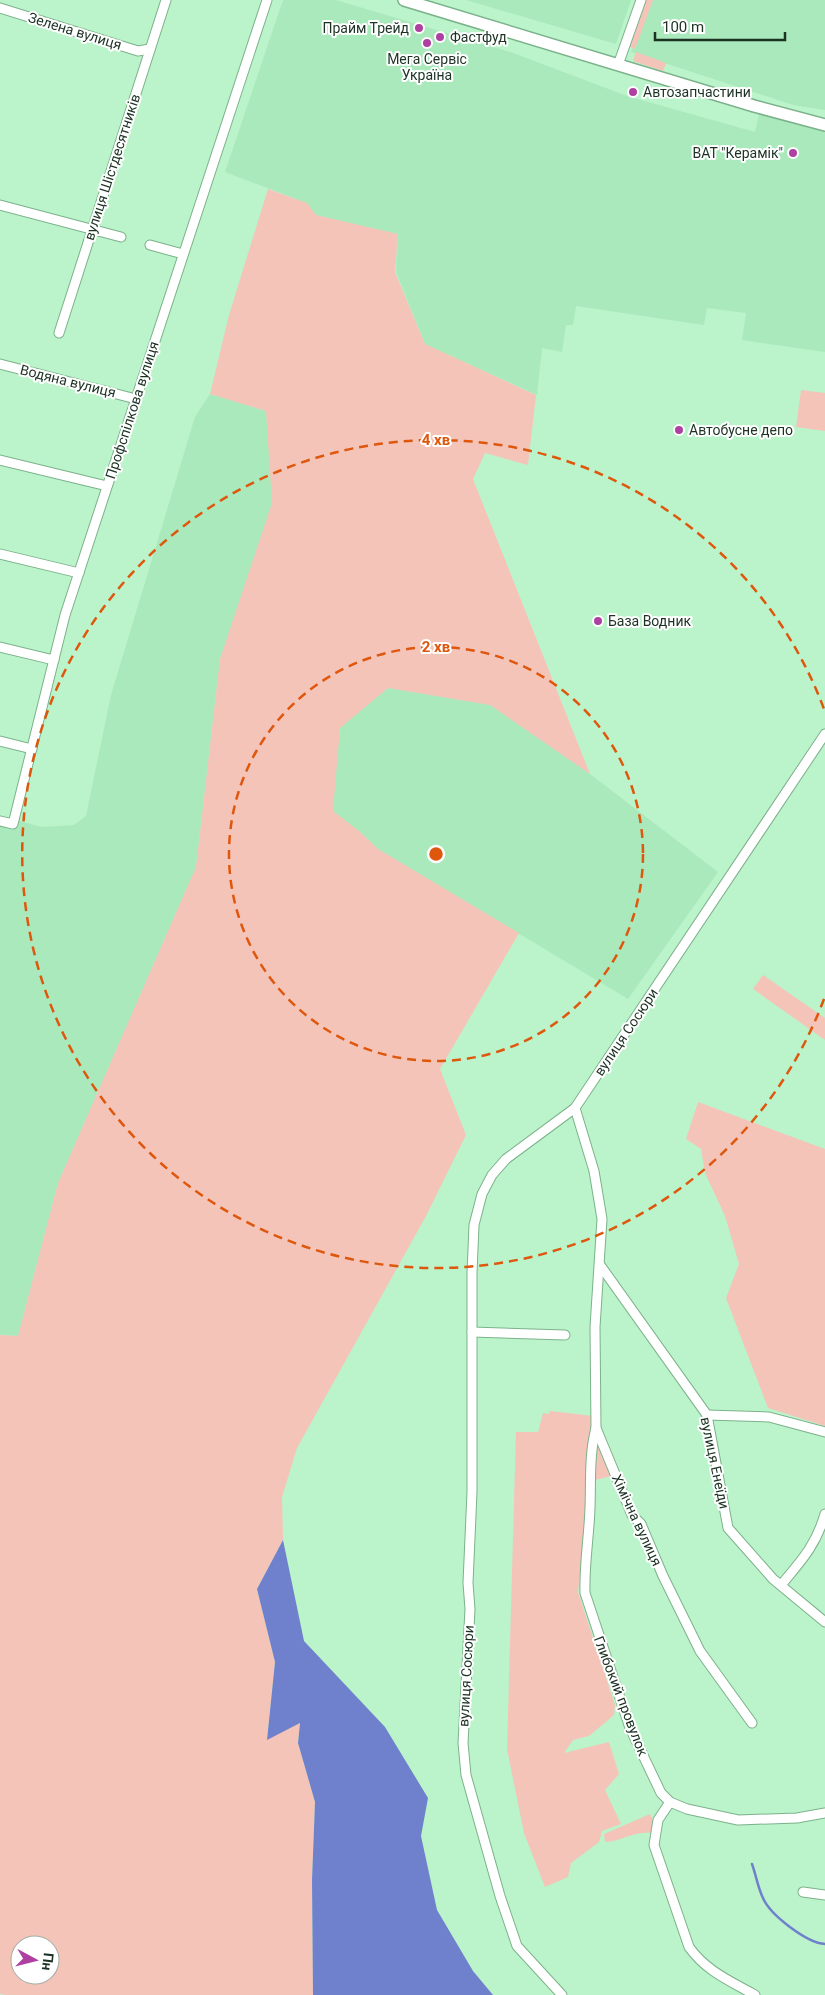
<svg xmlns="http://www.w3.org/2000/svg" width="825" height="1995" font-family="Roboto,sans-serif">
	<rect width="100%" height="100%" fill="#bbf3ca"/>
	<g fill="#aae9bb">
		<polygon points="283,0 336,0 513,53 627,96 755,132 760,110 825,127 825,352 742,340 746,313 707,308 704,325 576,306 573,325 566,325 562,352 542,348 537,395 425,344 396,272 398,234 316,215 307,203 225,172"/>
		<polygon points="466,0 631,0 616,44"/>
		<polygon points="652,0 825,0 825,110 793,105 631,52"/>
		<polygon points="210,394 266,411 273,503 220,659 196,867 58,1183 18,1336 0,1335 0,815 41,827 74,825 86,816 111,695 195,417"/>
		<polygon points="388,688 490,705 590,774 718,872 628,999 378,849 359,831 332,811 340,728"/>
	</g>
	<g fill="#f5c4b9" fill-rule="evenodd">
		<polygon points="644,0 653,0 635,49 627,46"/>
		<polygon points="636,52 666,63 663,71 633,61"/>
		<path d="M268 189 307 203 316 215 398 234 395 272 425 344 536 395 528 465 485 453 473 479 590 774 490 705 388 688 340 728 333 811 359 831 378 849 519 933 440 1069 466 1135 426 1216 297 1448 282 1497 283 1540 257 1589 275 1662 267 1739 300 1722 298 1743 315 1802 312 1880 313 1995H6L0 1994V1335L18 1336 58 1183 196 867 220 659 272 503 266 411 210 394 229 315ZM20 1945H50V1975H20Z"/>
		<polygon points="801,390 825,393 825,431 796,427"/>
		<polygon points="763,975 825,1018 825,1040 753,989"/>
		<polygon points="698,1102 825,1149 825,1426 768,1408 726,1298 739,1264 725,1216 705,1173 701,1149 686,1139"/>
		<polygon points="550,1411 593,1416 586,1460 586,1503 578,1592 615,1705 614,1715 589,1736 573,1740 564,1753 609,1742 619,1774 605,1790 621,1824 602,1831 599,1842 571,1863 568,1877 545,1887 524,1833 507,1749 516,1432 538,1432 543,1413 549,1414"/>
		<polygon points="598,1438 612,1476 595,1480"/>
		<path d="M650 1814 654 1822 653 1830 649 1833C633 1831 621 1842 605 1842L604 1834Z"/>
	</g>
	<polygon fill="#6f81cc" points="283,1540 304,1641 385,1727 428,1798 421,1836 437,1910 473,1971 493,1995 313,1995 312,1880 315,1802 298,1743 300,1723 267,1740 275,1662 257,1589"/>
	<g fill="none" stroke-linecap="round" stroke-linejoin="round">
		<path stroke="#6f81cc" stroke-width="2.5" d="M752 1864C756 1875 758 1888 763 1898 770 1915 807 1943 825 1944"/>
		<defs>
			<g id="minor">
				<polyline points="0,8 138,51 150,49"/>
				<polyline points="618,65 641,0"/>
				<polyline points="0,205 121,237"/>
				<polyline points="150,245 183,254"/>
				<polyline points="59,333 166,0"/>
				<polyline points="0,364 136,399"/>
				<polyline points="0,460 107,486"/>
				<polyline points="0,554 79,573"/>
				<polyline points="0,647 54,660"/>
				<polyline points="0,741 32,749"/>
				<polyline points="0,821 13,824 65,615 267,0"/>
				<polyline points="575,1108 594,1171 602,1219 595,1327 596,1428 632,1515 641,1524 663,1576 700,1651 752,1723"/>
				<polyline points="600,1265 707,1415 728,1528 773,1579 825,1622"/>
				<polyline points="472,1332 565,1335"/>
				<polyline points="707,1415 769,1417 825,1432"/>
				<path d="M596 1428C589 1455 591 1480 590 1508 589 1537 584 1565 585 1593L630 1728 661 1793 670 1802 687 1809 738 1820 797 1818 825 1813"/>
				<path d="M781 1585C802 1560 816 1545 825 1514"/>
				<path d="M670 1802 658 1820 654 1845 689 1947C706 1971 730 1981 755 1995"/>
				<polyline points="803,1892 825,1895"/>
				<polyline points="562,1995 517,1946 500,1896 466,1775 463,1743 470,1609 468,1583 472,1492 472,1273 474,1225 482,1194 492,1175 506,1159 575,1108 825,734"/>
			</g>
			<polyline id="secondary" points="404,0 754,106 825,125"/>
		</defs>
		<use href="#minor" stroke="#7cb28b" stroke-width="11"/>
		<use href="#secondary" stroke="#7cb28b" stroke-width="14"/>
		<use href="#minor" stroke="#fff" stroke-width="9"/>
		<use href="#secondary" stroke="#fff" stroke-width="11"/>
	</g>
	<g fill="none" stroke="#de570d" stroke-width="2.5" stroke-dasharray="9 6">
		<circle cx="436" cy="854" r="207"/>
		<path d="M824 999A414 414 0 1 1 824 709"/>
	</g>
	<g fill="#ad40a0" stroke="#fff" stroke-width="2">
		<circle cx="419" cy="28" r="5"/>
		<circle cx="440" cy="37" r="5"/>
		<circle cx="427" cy="43" r="5"/>
		<circle cx="633" cy="92" r="5"/>
		<circle cx="793" cy="153" r="5"/>
		<circle cx="679" cy="430" r="5"/>
		<circle cx="598" cy="621" r="5"/>
	</g>
	<g text-anchor="middle" stroke-width="4" stroke-linejoin="round" paint-order="stroke">
		<g font-size="14" fill="#1c3223" stroke="#fff" text-anchor="start">
			<text x="409" y="33" text-anchor="end">Прайм Трейд</text>
			<text x="450" y="42">Фастфуд</text>
			<text x="427" y="64" text-anchor="middle">Мега Сервіс<tspan x="427" dy="16">Україна</tspan></text>
			<text x="643" y="97">Автозапчастини</text>
			<text x="783" y="158" text-anchor="end">ВАТ "Керамік"</text>
			<text x="689" y="435">Автобусне депо</text>
			<text x="608" y="626">База Водник</text>
		</g>
		<g font-size="14" fill="#1c3223" stroke="#fff">
			<text transform="translate(75 31) rotate(17)" y="5">Зелена вулиця</text>
			<text transform="translate(112 167) rotate(-72)" y="5">вулиця Шістдесятників</text>
			<text transform="translate(68 381) rotate(14)" y="5">Водяна вулиця</text>
			<text transform="translate(132 410) rotate(-72)" y="5">Профспілкова вулиця</text>
			<text transform="translate(626 1032) rotate(-56)" y="5">вулиця Сосюри</text>
			<text transform="translate(715 1463) rotate(78)" y="5">вулиця Енеїди</text>
			<text transform="translate(637 1520) rotate(65)" y="5">Хімічна вулиця</text>
			<text transform="translate(466 1676) rotate(-87)" y="5">вулиця Сосюри</text>
			<text transform="translate(621 1696) rotate(69)" y="5">Глибокий провулок</text>
		</g>
	</g>
	<circle cx="436" cy="854" r="8" fill="#de570d" stroke="#fff" stroke-width="2.5"/>
	<g font-size="15" text-anchor="middle" font-weight="bold" fill="#de570d" stroke="#fff" stroke-width="4" stroke-linejoin="round" paint-order="stroke">
		<text x="436" y="445">4 хв</text>
		<text x="436" y="652">2 хв</text>
	</g>
	<g transform="translate(35 1960) rotate(97)"><circle r="24" fill="#ffffff" stroke="#a4ada7"/>
	<path d="M0-4L9 19L0 12L-9 19Z" fill="#ad40a0"/>
	<text y="-8" font-size="14" font-weight="bold" text-anchor="middle" fill="#1c3223">Пн</text>
	</g>
	<path d="M655 32v8h130v-8" fill="none" stroke="#1c3223" stroke-width="2.5"/>
	<text x="662" y="32" font-size="15" fill="#1c3223" stroke="#ffffff" stroke-width="4" paint-order="stroke">100 m</text>
</svg>
